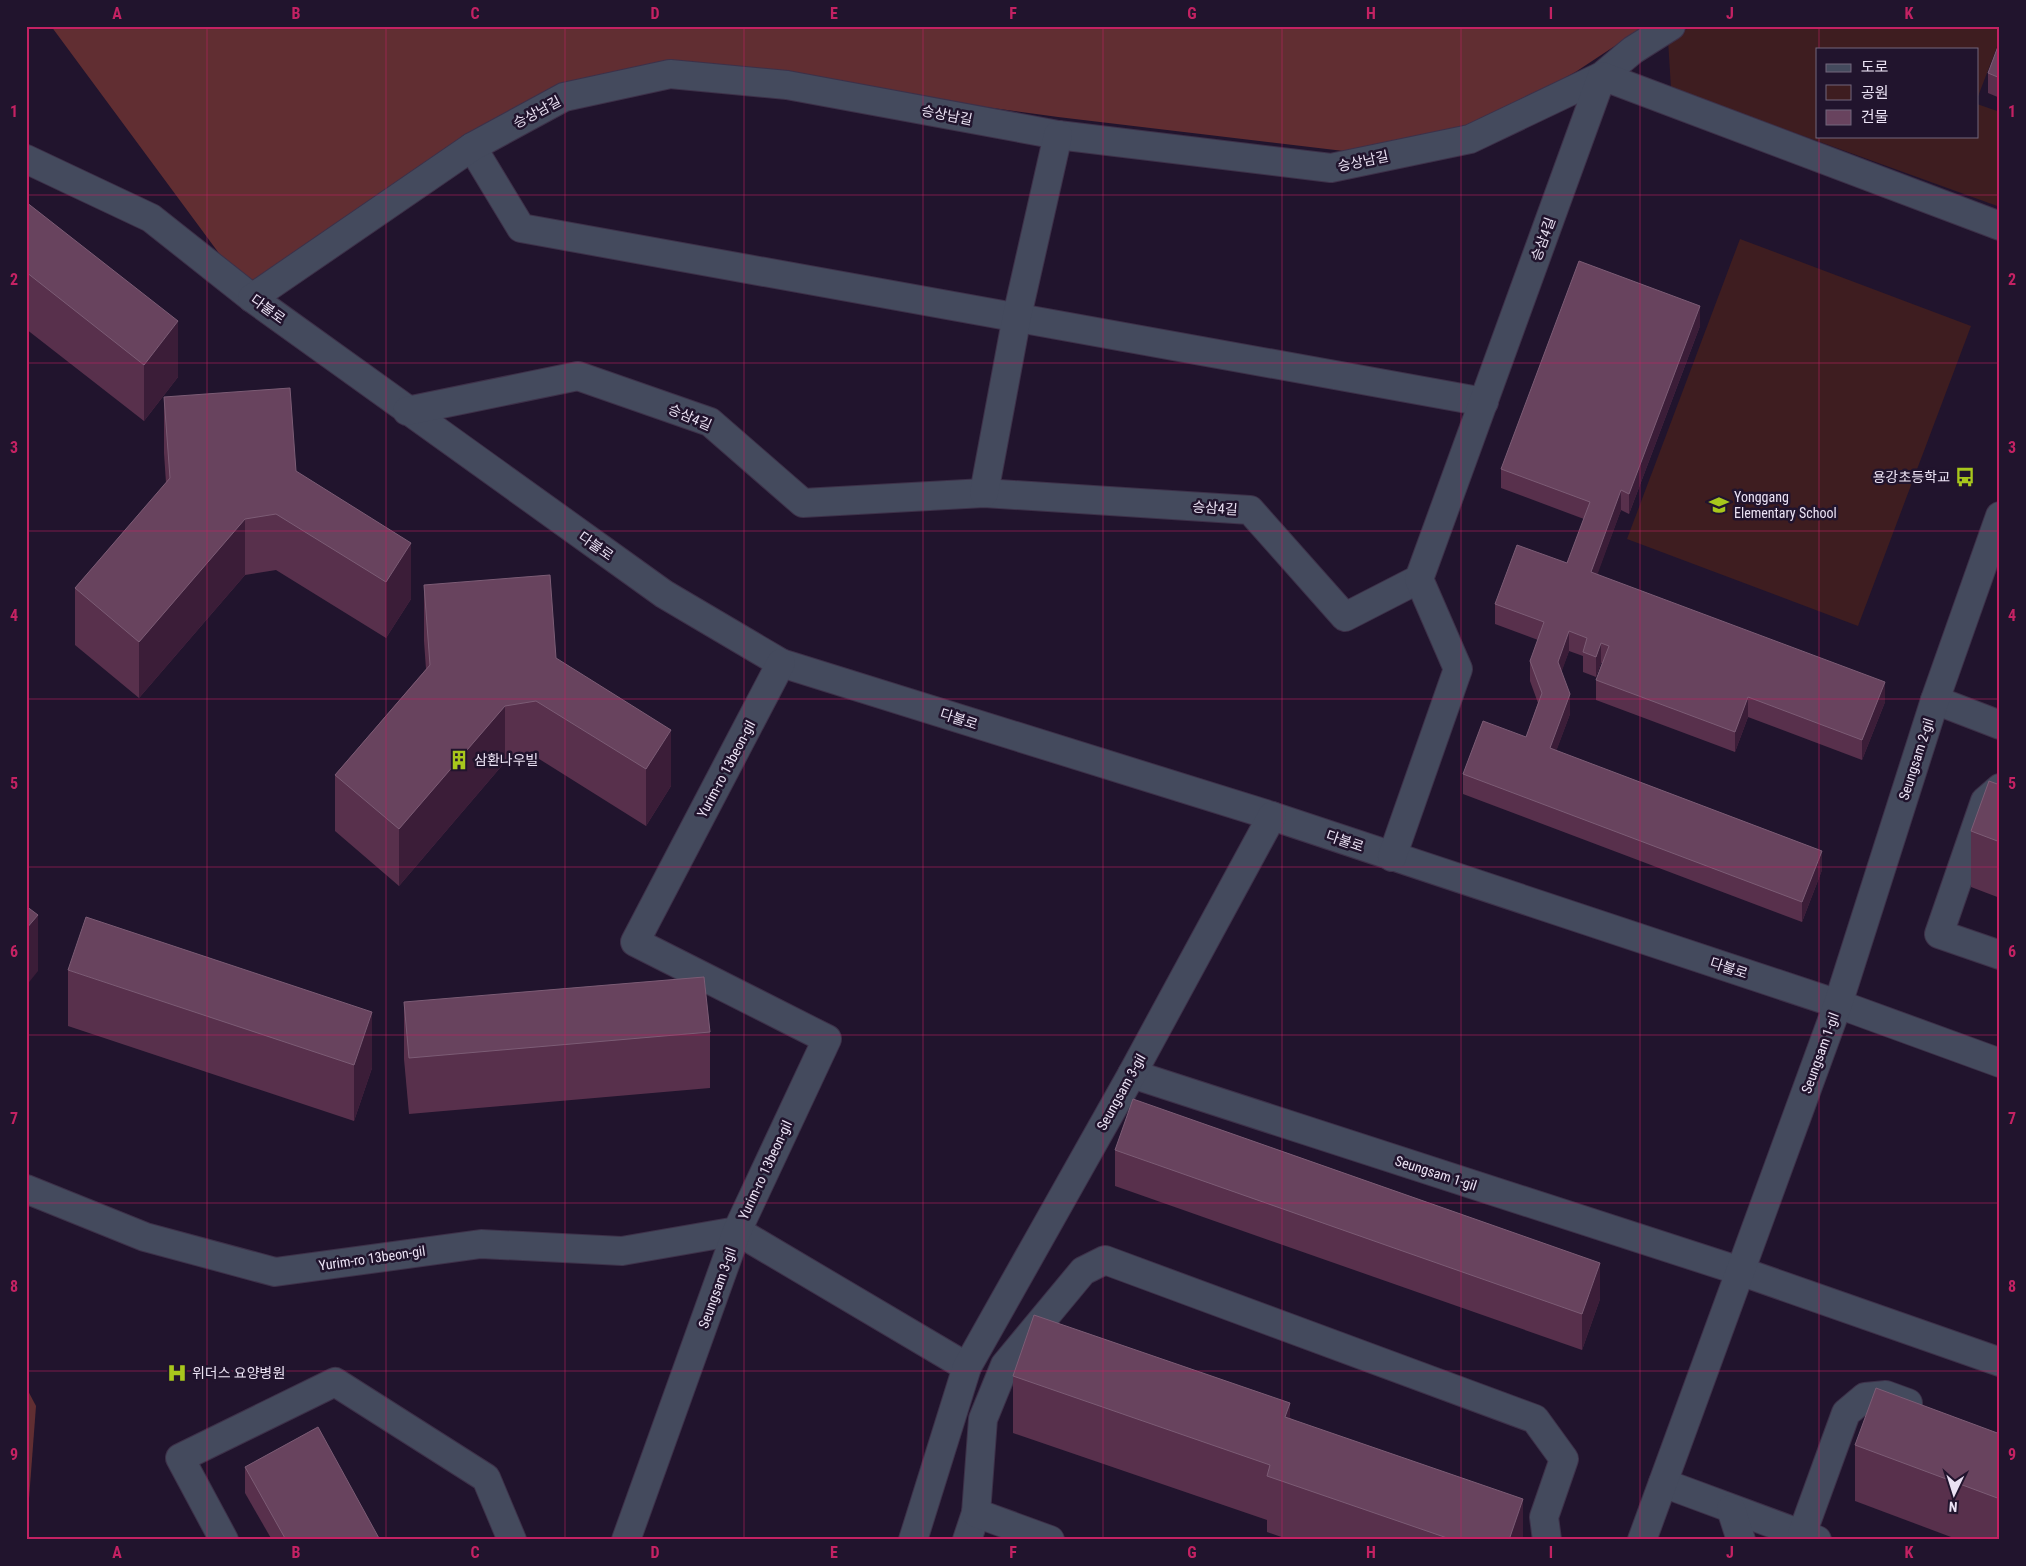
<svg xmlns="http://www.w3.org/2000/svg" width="2026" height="1566" font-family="'Roboto Condensed','Noto Sans KR',sans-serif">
	<rect width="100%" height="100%" fill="#21142d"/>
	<g fill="#3e1d20">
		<polygon points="1692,26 2000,26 2000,39 1977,99 1977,49 1817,49 1817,136 1977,136 1977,104 2000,112 2000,207 1671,88 1668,40"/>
		<polygon points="1740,239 1971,326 1858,626 1627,539"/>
	</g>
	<g fill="#612e32">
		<polygon points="51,26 1645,26 1577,71 1467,132 1352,152 1058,117 682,65 564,97 252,298"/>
		<polygon points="26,1387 36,1406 26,1539"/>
	</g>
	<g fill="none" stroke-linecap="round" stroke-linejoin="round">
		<defs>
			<g id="minor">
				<polyline points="472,147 521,228 1484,402"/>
				<polyline points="26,159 151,218 252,298 664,594 781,663 1272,816 1838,1004 2000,1063"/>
				<polyline points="252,298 472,147 564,97 670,74 787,85 1058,135 1331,168 1470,139 1602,76 1633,50 1671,26"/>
				<polyline points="407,411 578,376 710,422 803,503 984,493 1250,510 1345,617 1419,579"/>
				<polyline points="984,493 1017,316 1058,135"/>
				<polyline points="1935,700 2000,725"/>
				<polyline points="2000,788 1985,801 1939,934 2000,955"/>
				<polyline points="1392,857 1458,669 1419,579 1602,76 2000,226"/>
				<polyline points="1132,1074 1740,1271 2000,1362"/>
				<polyline points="26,1189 145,1237 275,1272 481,1244 622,1251 737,1231"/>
				<polyline points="737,1231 967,1367"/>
				<polyline points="1663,1483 1817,1540"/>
				<polyline points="1731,1509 1741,1540"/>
				<polyline points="1802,1534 1846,1413 1865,1397 1886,1395 1908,1403"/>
				<polyline points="224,1540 180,1458 335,1382 486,1478 512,1540"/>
				<polyline points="626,1540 737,1231 827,1039 635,942 781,663"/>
				<polyline points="913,1540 967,1367 1132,1074 1272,816"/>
				<polyline points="967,1540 976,1513"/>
				<polyline points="1050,1540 976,1513 983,1419 1005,1365 1083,1271 1105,1260 1535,1419 1564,1459 1544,1517 1547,1540"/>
				<polyline points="1642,1540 1838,1004 1935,700 2000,516"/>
			</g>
		</defs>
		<use href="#minor" stroke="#3d3149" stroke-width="30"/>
		<use href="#minor" stroke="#444a5d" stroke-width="28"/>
	</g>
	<g fill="#58304c">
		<polygon points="2000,41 2000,98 1988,93 1988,73"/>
		<polygon points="26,202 178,377 144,421 26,329"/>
		<polygon points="1700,326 1629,514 1621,510 1597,574 1885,702 1862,760 1748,717 1735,752 1596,700 1596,680 1602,663 1601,663 1596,677 1583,672 1583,656 1569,651 1561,672 1570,714 1556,751 1822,870 1802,922 1463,794 1463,774 1526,737 1538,703 1530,681 1530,661 1538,640 1495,624 1495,604 1567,563 1584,519 1501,488 1501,469"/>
		<polygon points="164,397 296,471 411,599 386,638 276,570 245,575 139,698 75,645 75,588 166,483 164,453"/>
		<polygon points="424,585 556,658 671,786 646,826 536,757 505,762 399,886 335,831 335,775 426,669 424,641"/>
		<polygon points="2000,785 2000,898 1971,887 1971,831"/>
		<polygon points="68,970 372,1068 354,1121 68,1026"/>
		<polygon points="404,1002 710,1032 710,1088 409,1114 404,1059"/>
		<polygon points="1115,1150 1600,1299 1582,1350 1115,1186"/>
		<polygon points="1013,1376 1290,1418 1523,1540 1290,1540 1267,1532 1267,1520 1013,1433"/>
		<polygon points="2000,1434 2000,1540 1959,1540 1855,1501 1855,1445"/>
		<polygon points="245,1467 380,1540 272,1540 245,1493"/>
	</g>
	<g fill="#3b1d38">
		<polygon points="1700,306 1700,326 1629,514 1629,494"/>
		<polygon points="178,321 178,377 144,421 144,365"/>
		<polygon points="1621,490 1621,510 1591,592 1591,572"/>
		<polygon points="245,519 245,575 139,698 139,642"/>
		<polygon points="411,543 411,599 386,638 386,582"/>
		<polygon points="1569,631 1569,651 1558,682 1558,662"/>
		<polygon points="1601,643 1601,663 1596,677 1596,657"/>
		<polygon points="1885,682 1885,702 1862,760 1862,740"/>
		<polygon points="1570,694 1570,714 1550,768 1550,748"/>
		<polygon points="1748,697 1748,717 1735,752 1735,732"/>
		<polygon points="505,706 505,762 399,886 399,829"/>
		<polygon points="671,730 671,786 646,826 646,769"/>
		<polygon points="1822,851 1822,870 1802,922 1802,902"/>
		<polygon points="38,915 38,971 26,986 26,929"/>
		<polygon points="372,1012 372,1068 354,1121 354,1065"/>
		<polygon points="1600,1263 1600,1299 1582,1350 1582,1314"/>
		<polygon points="1290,1403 1290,1459 1285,1417"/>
		<polygon points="1523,1499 1523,1540 1509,1540"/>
	</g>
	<g fill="#68435e" stroke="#7c5c75">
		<polygon points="2000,41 2000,78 1988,73"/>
		<polygon points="26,202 178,321 144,365 26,272"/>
		<polygon points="1579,261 1700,306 1629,494 1621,490 1591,572 1885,682 1862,740 1748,697 1735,732 1596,680 1609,646 1601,643 1596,657 1583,652 1587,638 1569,631 1558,662 1570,694 1550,748 1822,851 1802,902 1463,774 1483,721 1526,737 1542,693 1530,661 1544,622 1495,604 1517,545 1567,563 1590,502 1501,469"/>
		<polygon points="290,388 296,471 411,543 386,582 276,514 245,519 139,642 75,588 170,478 164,397"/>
		<polygon points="550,575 556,658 671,730 646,769 536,701 505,706 399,829 335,775 430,665 424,585"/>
		<polygon points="1989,781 2000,785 2000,842 1971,831"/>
		<polygon points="26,906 38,915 26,929"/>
		<polygon points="86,917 372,1012 354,1065 68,970"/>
		<polygon points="704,977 710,1032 409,1058 404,1002"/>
		<polygon points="1133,1099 1600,1263 1582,1314 1115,1150"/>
		<polygon points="1034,1315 1290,1403 1285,1417 1523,1499 1509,1540 1453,1540 1267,1476 1270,1465 1013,1376"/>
		<polygon points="1876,1388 2000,1434 2000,1499 1855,1445"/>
		<polygon points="318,1427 380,1540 286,1540 245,1467"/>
	</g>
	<path fill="none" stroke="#c42263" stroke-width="1" stroke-opacity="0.55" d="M207 26V1540M386 26V1540M565 26V1540M744 26V1540M923 26V1540M1103 26V1540M1282 26V1540M1461 26V1540M1640 26V1540M1819 26V49M1819 136V1540M26 195H2000M26 363H2000M26 531H2000M26 699H2000M26 867H2000M26 1035H2000M26 1203H2000M26 1371H2000"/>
	<defs>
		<symbol id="bus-bare" viewBox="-9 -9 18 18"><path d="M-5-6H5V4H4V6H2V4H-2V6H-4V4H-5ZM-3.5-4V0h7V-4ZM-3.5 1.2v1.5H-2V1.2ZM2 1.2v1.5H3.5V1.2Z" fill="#a8c71c" stroke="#21142d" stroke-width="2.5" paint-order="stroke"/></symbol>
		<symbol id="school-bare" viewBox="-9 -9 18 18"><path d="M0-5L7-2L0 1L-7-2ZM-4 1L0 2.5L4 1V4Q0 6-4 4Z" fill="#a8c71c" stroke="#21142d" stroke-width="2.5" paint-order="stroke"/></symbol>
		<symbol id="building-bare" viewBox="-9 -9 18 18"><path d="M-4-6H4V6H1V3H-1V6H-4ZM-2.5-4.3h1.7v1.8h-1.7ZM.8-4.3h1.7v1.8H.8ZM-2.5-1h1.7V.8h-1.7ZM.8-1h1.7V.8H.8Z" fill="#a8c71c" stroke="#21142d" stroke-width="2.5" paint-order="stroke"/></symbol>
		<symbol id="hospital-bare" viewBox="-9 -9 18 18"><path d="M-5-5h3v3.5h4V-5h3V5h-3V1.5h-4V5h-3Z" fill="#a8c71c" stroke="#21142d" stroke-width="2.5" paint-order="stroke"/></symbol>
	</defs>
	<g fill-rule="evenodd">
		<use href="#bus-bare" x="1951" y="463" width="28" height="28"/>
		<use href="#school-bare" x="1705" y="491" width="28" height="28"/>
		<use href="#building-bare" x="445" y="746" width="28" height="28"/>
		<use href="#hospital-bare" x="163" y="1359" width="28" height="28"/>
	</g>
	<g text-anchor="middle" stroke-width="5" stroke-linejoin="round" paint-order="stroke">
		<g font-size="14" fill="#ebe2f4" stroke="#21142d">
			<text transform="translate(537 112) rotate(-28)" y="5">승상남길</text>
			<text transform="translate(947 115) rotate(11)" y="5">승상남길</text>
			<text transform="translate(1363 161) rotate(-12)" y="5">승상남길</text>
			<text transform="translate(1543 239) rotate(-70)" y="5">승삼4길</text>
			<text transform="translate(268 309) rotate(36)" y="5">다불로</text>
			<text transform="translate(690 417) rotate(23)" y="5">승삼4길</text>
			<text transform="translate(1215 508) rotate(4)" y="5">승삼4길</text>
			<text transform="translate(596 546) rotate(35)" y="5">다불로</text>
			<text transform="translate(959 719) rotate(18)" y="5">다불로</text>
			<text transform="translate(1916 759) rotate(-72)" y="5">Seungsam 2-gil</text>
			<text transform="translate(726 769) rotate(-62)" y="5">Yurim-ro 13beon-gil</text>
			<text transform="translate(1345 841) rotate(19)" y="5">다불로</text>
			<text transform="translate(1729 968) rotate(18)" y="5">다불로</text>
			<text transform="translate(1820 1053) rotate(-70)" y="5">Seungsam 1-gil</text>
			<text transform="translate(1121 1092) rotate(-61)" y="5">Seungsam 3-gil</text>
			<text transform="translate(765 1170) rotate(-65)" y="5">Yurim-ro 13beon-gil</text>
			<text transform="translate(1436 1173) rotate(18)" y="5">Seungsam 1-gil</text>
			<text transform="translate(372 1258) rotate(-8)" y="5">Yurim-ro 13beon-gil</text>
			<text transform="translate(717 1288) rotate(-70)" y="5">Seungsam 3-gil</text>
		</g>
		<g font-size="14" fill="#ebe2f4" stroke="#21142d" text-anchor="start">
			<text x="1950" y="482" text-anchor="end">용강초등학교</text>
			<text x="1734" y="502">Yonggang<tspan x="1734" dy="16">Elementary School</tspan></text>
			<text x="474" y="765">삼환나우빌</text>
			<text x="192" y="1378">위더스 요양병원</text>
		</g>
	</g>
	<rect width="2026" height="1566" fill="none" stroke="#21142d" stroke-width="55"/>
	<rect x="1816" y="48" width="162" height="90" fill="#21142d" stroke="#72667d"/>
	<rect x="1826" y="64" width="25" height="8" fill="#444a5d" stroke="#72667d"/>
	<text x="1861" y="72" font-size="15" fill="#ebe2f4">도로</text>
	<rect x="1826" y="85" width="25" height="15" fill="#3e1d20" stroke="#72667d"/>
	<text x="1861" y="98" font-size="15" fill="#ebe2f4">공원</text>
	<rect x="1826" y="110" width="25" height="15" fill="#68435e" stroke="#72667d"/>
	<text x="1861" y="122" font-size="15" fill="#ebe2f4">건물</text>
	<g transform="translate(1954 1494) rotate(184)" stroke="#21142d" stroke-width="4" paint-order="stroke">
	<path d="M0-4L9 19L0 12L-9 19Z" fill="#ebe2f4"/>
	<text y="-8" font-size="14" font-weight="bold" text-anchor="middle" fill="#ebe2f4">N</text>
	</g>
	<rect x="28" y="28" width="1970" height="1510" fill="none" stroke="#c42263" stroke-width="2"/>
	<g font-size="16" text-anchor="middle" font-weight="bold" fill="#c42263">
		<text x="117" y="19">A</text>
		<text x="296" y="19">B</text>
		<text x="475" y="19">C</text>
		<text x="655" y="19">D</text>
		<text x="834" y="19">E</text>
		<text x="1013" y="19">F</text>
		<text x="1192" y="19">G</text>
		<text x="1371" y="19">H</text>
		<text x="1551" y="19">I</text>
		<text x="1730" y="19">J</text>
		<text x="1909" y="19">K</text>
		<text x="14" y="117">1</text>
		<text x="2012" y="117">1</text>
		<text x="14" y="285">2</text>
		<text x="2012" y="285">2</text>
		<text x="14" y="453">3</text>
		<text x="2012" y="453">3</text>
		<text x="14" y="621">4</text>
		<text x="2012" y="621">4</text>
		<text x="14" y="789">5</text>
		<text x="2012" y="789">5</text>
		<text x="14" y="957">6</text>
		<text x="2012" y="957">6</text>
		<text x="14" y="1124">7</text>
		<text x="2012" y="1124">7</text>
		<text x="14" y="1292">8</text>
		<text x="2012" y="1292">8</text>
		<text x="14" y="1460">9</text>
		<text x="2012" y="1460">9</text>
		<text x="117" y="1558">A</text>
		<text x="296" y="1558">B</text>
		<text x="475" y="1558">C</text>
		<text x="655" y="1558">D</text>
		<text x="834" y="1558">E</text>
		<text x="1013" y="1558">F</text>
		<text x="1192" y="1558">G</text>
		<text x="1371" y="1558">H</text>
		<text x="1551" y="1558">I</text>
		<text x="1730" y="1558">J</text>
		<text x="1909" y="1558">K</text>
	</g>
</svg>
